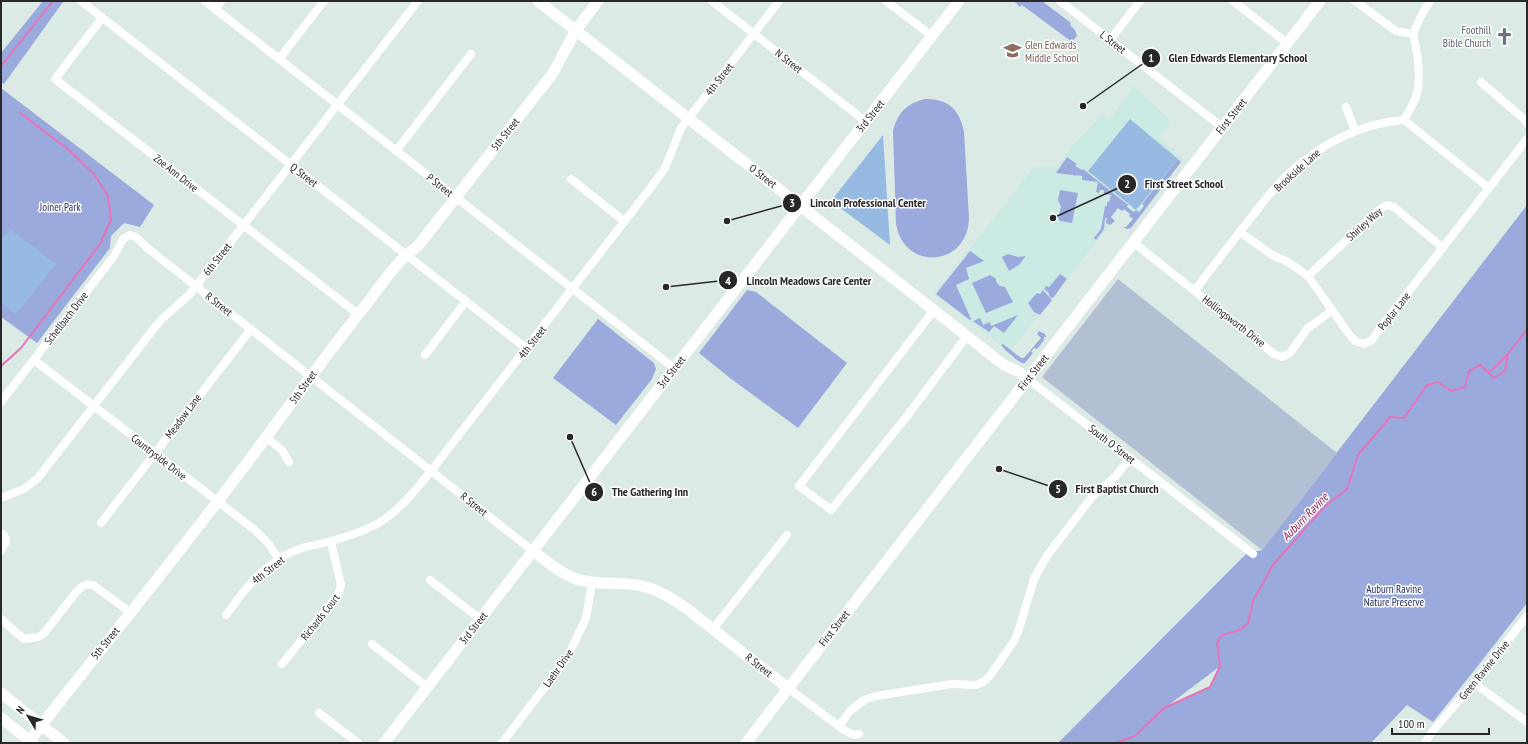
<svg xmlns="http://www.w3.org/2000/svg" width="1528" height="744" font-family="'PT Sans Narrow',sans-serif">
	<rect width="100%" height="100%" fill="#dbeae5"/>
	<polygon fill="#cbeae4" points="1134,86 1171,121 1159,138 1183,159 1139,219 1120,208 1112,217 1113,221 1010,352 934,294 1034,167 1057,167 1073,145 1102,115 1109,120"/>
	<g fill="#9baadd" fill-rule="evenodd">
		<polygon points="43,1 61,1 63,2 4,84 1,82 1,53"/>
		<polygon points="1014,1 1042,1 1071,23 1070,25 1075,30 1077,36 1072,42 1022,5 1020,7"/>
		<polygon points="1,88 154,205 140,227 124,223 111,236 110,248 37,343 1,317"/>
		<path d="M925 99C949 99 959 109 964 132L969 218C968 267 904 272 896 224L893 131C897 113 907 103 925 99Z"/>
		<polygon points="1067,157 1077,164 1075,166 1082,170 1083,169 1128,205 1127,207 1134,212 1136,210 1139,212 1144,206 1142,204 1178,159 1181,162 1131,228 1127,229 1123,227 1126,227 1133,219 1129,216 1130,214 1124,209 1122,211 1118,208 1111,217 1115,221 1110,225 1106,223 1107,218 1105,218 1104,229 1096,240 1094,238 1101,229 1105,206 1107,206 1107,202 1109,202 1111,195 1104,194 1104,190 1100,190 1099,193 1096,192 1098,182 1082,180 1082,176 1076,175 1075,176 1073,175 1056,173"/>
		<polygon points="1060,190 1078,193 1072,223 1060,221 1058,218 1061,207 1058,200"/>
		<path d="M1527 205V603L1473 672 1433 722 1407 705 1371 743H1058L1246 554 1262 550ZM1219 667 1210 687 1166 707Z"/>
		<polygon points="970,251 984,261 966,268 969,279 956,285 971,319 970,320 936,294"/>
		<polygon points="1008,254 1018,257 1026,256 1019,265 1009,271 1002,257"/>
		<polygon points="1060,274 1067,279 1053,298 1050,297 1048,292 1044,289 1046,286 1049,287"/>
		<polygon points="990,275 996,279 996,282 1000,286 1005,287 1013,302 986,313 972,283"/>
		<polygon points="747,290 756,292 847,363 798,428 730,378 699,353"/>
		<polygon points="1043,290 1052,300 1040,315 1034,312 1028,303 1037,293 1040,294"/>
		<polygon points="1018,315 1004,333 994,326 989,332 973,321 980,318 983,325 990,322 991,326"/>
		<polygon points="598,319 654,363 656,369 652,379 616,425 553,378"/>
		<polygon points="1039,331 1045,334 1046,337 1044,337 1044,340 1037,349 1034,348 1031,352 1033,353 1025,363 1022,363 1014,358 1014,357 1006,351 1001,345 1003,344 1021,358 1024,358 1041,338 1037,334"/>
	</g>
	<polygon fill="#b3bfd2" points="1118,279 1337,453 1262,550 1042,377"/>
	<g fill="#97bae3">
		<polygon points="1130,119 1178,159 1136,210 1088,171"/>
		<polygon points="883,135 890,245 831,201"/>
		<polygon points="11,230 56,264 16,314 1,303 1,238"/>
	</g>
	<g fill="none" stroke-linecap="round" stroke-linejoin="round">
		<g stroke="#e574ba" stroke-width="2">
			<polyline points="1,66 53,1"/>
			<polyline points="1,366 21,348 100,244 111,220 108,196 94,174 69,150 20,113"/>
			<path d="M1488 372C1496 368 1501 360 1508 354"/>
			<polyline points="1115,743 1135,736 1164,708 1210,687 1220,666 1217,643 1222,635 1240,630 1248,623 1253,601 1273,565 1324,507 1347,489 1358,455 1390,417 1404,418 1427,385 1438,382 1451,391 1465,387 1469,371 1480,365 1494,378 1505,371 1508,354 1527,329"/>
		</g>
		<g stroke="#fff" stroke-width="8">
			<polyline points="81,1 527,349"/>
			<polyline points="205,1 674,368"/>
			<polyline points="712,1 865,121"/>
			<polyline points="886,1 932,36"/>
			<polyline points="1060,1 1222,127"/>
			<polyline points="1233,1 1287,43"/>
			<polyline points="1355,1 1396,31 1413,34"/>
			<polyline points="215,9 221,1"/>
			<polyline points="102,18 55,79 358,314"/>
			<polyline points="1413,34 1421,16 1430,1"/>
			<polyline points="1110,40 1140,1"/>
			<polyline points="279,59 324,1"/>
			<polyline points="1481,82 1525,120 1527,124"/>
			<polyline points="1346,107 1355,131"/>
			<polyline points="1404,120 1489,188"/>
			<polyline points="396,151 471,54"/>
			<polyline points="571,179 624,221"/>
			<polyline points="1240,232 1272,255 1288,262 1308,276 1349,334 1355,341 1364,344 1372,340 1378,331 1527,139"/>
			<polyline points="1133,242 1274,354 1282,357 1290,353 1307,329 1331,311"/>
			<polyline points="1308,276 1380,209 1387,205 1394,207 1443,248"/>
			<path d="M1195 290C1212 268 1228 247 1245 225 1258 209 1271 191 1286 176 1318 146 1359 123 1404 120 1408 112 1413 105 1416 97 1422 77 1418 54 1413 34"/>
			<polyline points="934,310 799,486 831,510 904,420 967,336"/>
			<polyline points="425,355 466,301"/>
			<polyline points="34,360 255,530 267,542 279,559"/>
			<polyline points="1028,379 1253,554"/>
			<polyline points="1,402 114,256 123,239 130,235 136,237 146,247 533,551"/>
			<polyline points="266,437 282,450 289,462"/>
			<polyline points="1,498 24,489 38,478 155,327 162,319 190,294 418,1"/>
			<polyline points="101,523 251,329"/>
			<polyline points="1,533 4,535 6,541 1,551"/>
			<polyline points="430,580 480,619"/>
			<path d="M226 615C246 587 268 559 302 548 312 545 322 544 331 541 347 537 363 531 377 524 399 511 415 491 431 471L658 178 665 168 681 128 779 1"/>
			<path d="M1 619 24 639 39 637 45 632 77 591C83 586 86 583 93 585L130 612"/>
			<polyline points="713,629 787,535"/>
			<polyline points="372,644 427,687"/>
			<polyline points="282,664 338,595 341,585 331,542"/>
			<polyline points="1474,683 1527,722"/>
			<polyline points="788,688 844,730 854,735 859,734"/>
			<polyline points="319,713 358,743"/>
			<polyline points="839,726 850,711 864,700 876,696 952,684 976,685 983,682 990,676 1014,641 1018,632 1034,579 1046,557 1092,497 1115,477 1130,458"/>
			<polyline points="502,743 567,658 586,618 592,583"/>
			<polyline points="1425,743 1432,732 1474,683 1527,616"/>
		</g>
		<g stroke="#fff" stroke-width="11">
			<polyline points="538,1 1004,365 1019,372 1028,379"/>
			<path d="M533 551C546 561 560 573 576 579 596 586 617 581 637 585 656 588 671 598 686 608L788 688"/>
			<polyline points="1,693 64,743"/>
			<polyline points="1,718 33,743"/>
			<path d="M30 740C108 639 191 540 267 436 300 391 333 346 368 302 383 283 397 260 418 246L553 73 576 30 598 1"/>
			<polyline points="384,743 959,1"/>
			<polyline points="746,743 1320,1"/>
		</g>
	</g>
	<defs>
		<symbol id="church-bare" viewBox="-9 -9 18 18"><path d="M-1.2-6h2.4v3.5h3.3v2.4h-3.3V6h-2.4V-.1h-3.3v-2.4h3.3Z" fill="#6b7280" stroke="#fff" stroke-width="2.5" paint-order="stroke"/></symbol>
		<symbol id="school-bare" viewBox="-9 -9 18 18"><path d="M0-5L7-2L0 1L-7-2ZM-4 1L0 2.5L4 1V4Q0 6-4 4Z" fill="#8d6e63" stroke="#fff" stroke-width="2.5" paint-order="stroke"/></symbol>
	</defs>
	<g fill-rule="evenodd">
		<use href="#church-bare" x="1492" y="24" width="25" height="25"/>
		<use href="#school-bare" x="1000" y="38" width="25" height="25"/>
	</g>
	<g text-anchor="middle" stroke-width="3" stroke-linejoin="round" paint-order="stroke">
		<g font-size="11" fill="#5b616d" stroke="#fff" text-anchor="end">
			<text x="1491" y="34">Foothill<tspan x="1491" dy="13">Bible Church</tspan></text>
		</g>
		<g font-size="11" fill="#282828" stroke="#fff">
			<text transform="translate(1113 42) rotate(38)" y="4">L Street</text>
			<text transform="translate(789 61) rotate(38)" y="4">N Street</text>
			<text transform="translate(719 79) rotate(-52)" y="4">4th Street</text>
			<text transform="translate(870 116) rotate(-52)" y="4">3rd Street</text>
			<text transform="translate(1231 116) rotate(-52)" y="4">First Street</text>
			<text transform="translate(505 134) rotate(-52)" y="4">5th Street</text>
			<text transform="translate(1297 170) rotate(-42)" y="4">Brookside Lane</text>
			<text transform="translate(176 173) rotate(38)" y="4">Zoe Ann Drive</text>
			<text transform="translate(304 175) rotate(38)" y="4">Q Street</text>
			<text transform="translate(763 176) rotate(38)" y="4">O Street</text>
			<text transform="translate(440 185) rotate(38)" y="4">P Street</text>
			<text transform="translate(1364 224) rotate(-42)" y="4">Shirley Way</text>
			<text transform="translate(217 259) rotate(-52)" y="4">6th Street</text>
			<text transform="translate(219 304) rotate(38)" y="4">R Street</text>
			<text transform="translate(1394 311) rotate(-52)" y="4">Poplar Lane</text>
			<text transform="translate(66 318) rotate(-52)" y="4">Schellbach Drive</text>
			<text transform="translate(1234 321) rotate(38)" y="4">Hollingsworth Drive</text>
			<text transform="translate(532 342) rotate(-52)" y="4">4th Street</text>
			<text transform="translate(671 372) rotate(-52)" y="4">3rd Street</text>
			<text transform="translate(1033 372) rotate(-52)" y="4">First Street</text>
			<text transform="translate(303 387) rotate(-54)" y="4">5th Street</text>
			<text transform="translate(183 416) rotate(-53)" y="4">Meadow Lane</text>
			<text transform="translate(1112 444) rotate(38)" y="4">South O Street</text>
			<text transform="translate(159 457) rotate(38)" y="4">Countryside Drive</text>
			<text transform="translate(474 504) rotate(38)" y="4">R Street</text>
			<text transform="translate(268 570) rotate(-38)" y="4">4th Street</text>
			<text transform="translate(320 617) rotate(-52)" y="4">Richards Court</text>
			<text transform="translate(473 628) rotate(-52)" y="4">3rd Street</text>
			<text transform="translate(834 628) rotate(-52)" y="4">First Street</text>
			<text transform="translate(105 643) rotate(-51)" y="4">5th Street</text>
			<text transform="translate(759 665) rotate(38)" y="4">R Street</text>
			<text transform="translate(558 668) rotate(-55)" y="4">Laehr Drive</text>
			<text transform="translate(1484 670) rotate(-51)" y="4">Green Ravine Drive</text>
		</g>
		<g font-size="11" fill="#785e54" stroke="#fff" text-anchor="start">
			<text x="1025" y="49">Glen Edwards<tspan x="1025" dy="13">Middle School</tspan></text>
		</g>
		<g font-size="11" fill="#1e245f" stroke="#fff">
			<text x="60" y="211">Joiner Park</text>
			<text x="1394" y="593">Auburn Ravine<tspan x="1394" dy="13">Nature Preserve</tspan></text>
		</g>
		<g font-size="12" font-style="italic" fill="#8e1757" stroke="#fff">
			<text transform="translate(1305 517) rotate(-46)" y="4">Auburn Ravine</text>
		</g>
	</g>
	<path fill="none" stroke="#282828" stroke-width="1.5" d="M1083 106L1151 58M1053 218L1127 184M727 221L792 203M666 287L728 280M999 469L1058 489M570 437L594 492"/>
	<g fill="#282828" stroke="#fff" stroke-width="1.5">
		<circle cx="1083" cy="106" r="4"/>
		<circle cx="1053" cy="218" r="4"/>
		<circle cx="727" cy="221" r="4"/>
		<circle cx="666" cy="287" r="4"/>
		<circle cx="999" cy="469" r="4"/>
		<circle cx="570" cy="437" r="4"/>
		<circle cx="1151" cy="58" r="10"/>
		<circle cx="1127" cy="184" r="10"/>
		<circle cx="792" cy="203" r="10"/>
		<circle cx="728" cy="280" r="10"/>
		<circle cx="1058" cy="489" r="10"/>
		<circle cx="594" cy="492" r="10"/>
	</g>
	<g font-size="12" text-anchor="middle" font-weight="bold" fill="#fff">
		<text x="1151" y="62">1</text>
		<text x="1127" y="188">2</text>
		<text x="792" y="207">3</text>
		<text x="728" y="285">4</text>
		<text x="1058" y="493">5</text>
		<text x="594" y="496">6</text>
	</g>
	<g font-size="12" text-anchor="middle" font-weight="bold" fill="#282828" stroke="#fff" stroke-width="3" stroke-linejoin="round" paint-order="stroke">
		<text x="1238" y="62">Glen Edwards Elementary School</text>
		<text x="1184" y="188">First Street School</text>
		<text x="868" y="207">Lincoln Professional Center</text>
		<text x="809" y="285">Lincoln Meadows Care Center</text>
		<text x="1117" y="493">First Baptist Church</text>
		<text x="650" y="496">The Gathering Inn</text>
	</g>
	<rect width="1528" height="744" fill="none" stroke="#282828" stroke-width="4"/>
	<g transform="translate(28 716) rotate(308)" stroke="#ffffff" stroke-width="3" paint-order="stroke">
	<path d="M0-3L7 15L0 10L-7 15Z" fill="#282828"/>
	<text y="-6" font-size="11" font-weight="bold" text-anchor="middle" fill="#282828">N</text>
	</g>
	<path d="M1392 728v6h97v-6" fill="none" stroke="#282828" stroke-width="2"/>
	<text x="1398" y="728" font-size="12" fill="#282828" stroke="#ffffff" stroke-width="3" paint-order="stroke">100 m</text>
</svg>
